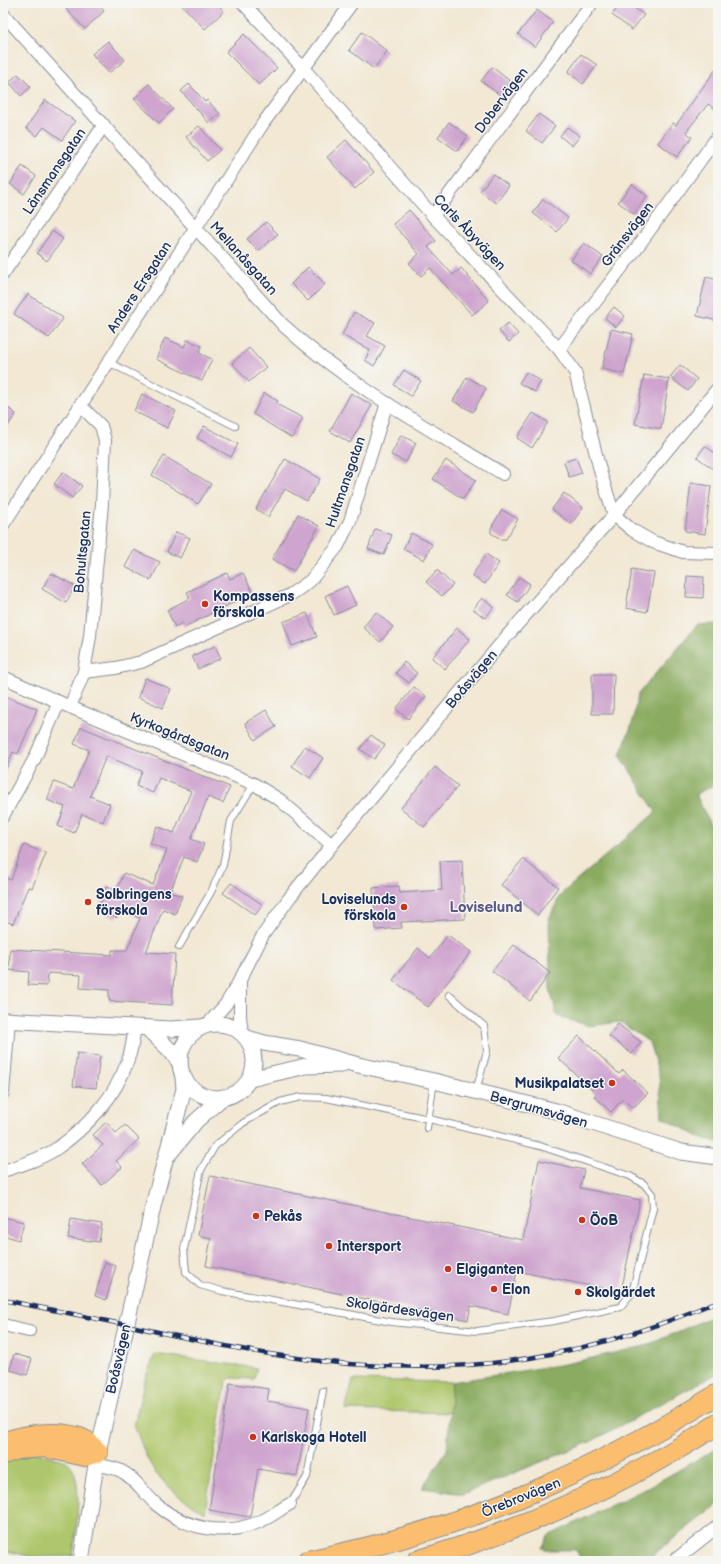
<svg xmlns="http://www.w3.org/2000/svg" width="721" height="1564" font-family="'Balsamiq Sans',sans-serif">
	<rect width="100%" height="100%" fill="#f6f6f2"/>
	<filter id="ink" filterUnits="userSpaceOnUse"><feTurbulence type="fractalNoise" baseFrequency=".025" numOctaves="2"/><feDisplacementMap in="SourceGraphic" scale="8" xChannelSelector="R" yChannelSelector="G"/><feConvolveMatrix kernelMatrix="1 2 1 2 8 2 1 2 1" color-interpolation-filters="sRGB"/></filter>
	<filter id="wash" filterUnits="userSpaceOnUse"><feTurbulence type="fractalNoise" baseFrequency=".012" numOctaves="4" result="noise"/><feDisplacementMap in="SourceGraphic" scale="16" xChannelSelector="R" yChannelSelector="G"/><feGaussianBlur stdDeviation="0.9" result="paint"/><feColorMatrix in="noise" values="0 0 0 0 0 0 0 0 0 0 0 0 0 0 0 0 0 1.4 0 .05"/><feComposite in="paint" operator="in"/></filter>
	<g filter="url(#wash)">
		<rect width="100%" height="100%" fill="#f2e8d3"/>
		<g fill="#afc76c" stroke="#657b65">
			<polygon points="155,1354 257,1368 254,1379 230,1378 226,1382 205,1513 180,1497 156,1474 146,1456 134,1425 145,1379"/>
			<polygon points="353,1380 452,1382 450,1413 345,1410"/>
			<path d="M33 1452C43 1455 56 1457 66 1461 86 1471 75 1537 73 1556L32 1557 3 1550V1463Z"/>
		</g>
		<g fill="#8bac60" stroke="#536e5f">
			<polygon points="718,624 718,783 696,794 718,842 718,1142 701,1138 662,1117 659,1075 649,1042 620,1022 589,1026 557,1016 550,989 549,919 560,895 656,812 620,755 632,724 638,694 697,625"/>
			<polygon points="718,1314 718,1373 590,1442 463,1494 422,1488 447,1450 452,1382 565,1364 645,1346"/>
			<path d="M718 1448V1504L645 1561H582L576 1550C564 1549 552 1552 542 1548L548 1536 645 1489Z"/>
		</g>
		<g id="blocks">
			<g fill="#cfa5cf">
				<polygon points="72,3 97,3 104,11 85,29 66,9"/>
				<polygon points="180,3 217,3 224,11 205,29"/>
				<polygon points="621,3 628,3 644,15 632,30 612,15"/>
				<polygon points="537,10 553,22 535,47 518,34"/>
				<polygon points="362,32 387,51 374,69 349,50"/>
				<polygon points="244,34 277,68 259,85 226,52"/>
				<polygon points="108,41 125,60 109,73 92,54"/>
				<polygon points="581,54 597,65 583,84 568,72"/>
				<polygon points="718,66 718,111 708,104 686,132 692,137 677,157 658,143 673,123 676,125"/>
				<polygon points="492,67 510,81 500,95 481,81"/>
				<polygon points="18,74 31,87 21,96 9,82"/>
				<polygon points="149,84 173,109 159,123 134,99"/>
				<polygon points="189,84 205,102 207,100 220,114 209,123 181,91"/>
				<polygon points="45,100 75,121 62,140 44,127 37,136 26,128"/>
				<polygon points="539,114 555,126 542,143 526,131"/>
				<polygon points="449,122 468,136 457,151 438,137"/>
				<polygon points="199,126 220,150 207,161 186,137"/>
				<polygon points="567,127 580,136 572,146 560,136"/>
				<polygon points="346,140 374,172 355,189 327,157"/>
				<polygon points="22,166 36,176 24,194 10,184"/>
				<polygon points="493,174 509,186 496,203 480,191"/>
				<polygon points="632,184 647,196 634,214 618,202"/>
				<polygon points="543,199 568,218 557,232 533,213"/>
				<polygon points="409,210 436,241 428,247 453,275 461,268 489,301 472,315 430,268 421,276 409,263 419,254 393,224"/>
				<polygon points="266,222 278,234 258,251 247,239"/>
				<polygon points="52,231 63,239 47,261 37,253"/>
				<polygon points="584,243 603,257 590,274 571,260"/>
				<polygon points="308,267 325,284 308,301 291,284"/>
				<polygon points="706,277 718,280 718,321 697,316"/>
				<polygon points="28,294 63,318 49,338 14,314"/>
				<polygon points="614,307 625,316 616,327 605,318"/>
				<polygon points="354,312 375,323 367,336 385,346 374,366 365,360 370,350 342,335"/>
				<polygon points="508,323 518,334 509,342 499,331"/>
				<polygon points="611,329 633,334 624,374 602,369"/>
				<polygon points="165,338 184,347 187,340 202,346 199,353 212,359 202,381 156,359"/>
				<polygon points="249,348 266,367 249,382 232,363"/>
				<polygon points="680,365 697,379 688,391 670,377"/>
				<polygon points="404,370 421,381 411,396 394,385"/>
				<polygon points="526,372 541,381 535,392 519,383"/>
				<polygon points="644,375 669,379 661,429 635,424"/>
				<polygon points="467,377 486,388 473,412 453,401"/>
				<polygon points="264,393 278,401 276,404 303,418 292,438 253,414"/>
				<polygon points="351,393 372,405 350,443 330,431"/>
				<polygon points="142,394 176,411 167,428 134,411"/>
				<polygon points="3,404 16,414 3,433"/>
				<polygon points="533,413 548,422 532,448 517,438"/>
				<polygon points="204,426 238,444 231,457 197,438"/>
				<polygon points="401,435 416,443 406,462 391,455"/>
				<polygon points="705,446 718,455 718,463 713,469 697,457"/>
				<polygon points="164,456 211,484 198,504 152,475"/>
				<polygon points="576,458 582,473 569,477 564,462"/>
				<polygon points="285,459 320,479 307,501 285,489 268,517 256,509"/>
				<polygon points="446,460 476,480 463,499 433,479"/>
				<polygon points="63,472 82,486 72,498 54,484"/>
				<polygon points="691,483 711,486 705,534 685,531"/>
				<polygon points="564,493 583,508 571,524 552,509"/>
				<polygon points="502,510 518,519 506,539 501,539 491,533 491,528"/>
				<polygon points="298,514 319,526 294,571 272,559"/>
				<polygon points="375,529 392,535 384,555 368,549"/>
				<polygon points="176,532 190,538 180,558 167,552"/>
				<polygon points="411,533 432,544 424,560 403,549"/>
				<polygon points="134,550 160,562 151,580 125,567"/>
				<polygon points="486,554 499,563 485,584 472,576"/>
				<polygon points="632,569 654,573 647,612 626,608"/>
				<polygon points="437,570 453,585 442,596 426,582"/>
				<polygon points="51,573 75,586 66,603 42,589"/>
				<polygon points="227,573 230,579 243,573 253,593 184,627 182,623 175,627 167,610 190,598 187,592"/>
				<polygon points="687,576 704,577 703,598 686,597"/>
				<polygon points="519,577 530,584 518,602 507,595"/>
				<polygon points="347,586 356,605 334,615 325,596"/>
				<polygon points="482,598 494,607 485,618 473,609"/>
				<polygon points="376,612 393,627 380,642 363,627"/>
				<polygon points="307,613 317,637 292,646 283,622"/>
				<polygon points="457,628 470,639 445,669 432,658"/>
				<polygon points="215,646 221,658 198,669 192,656"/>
				<polygon points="404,662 417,673 409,683 396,673"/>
				<polygon points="592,674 614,674 613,714 592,714"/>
				<polygon points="145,678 171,689 163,708 138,697"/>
				<polygon points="414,687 426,696 408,719 396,709"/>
				<polygon points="3,695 37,709 18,754 13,752 3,776 3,730 7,719 3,717"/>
				<polygon points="266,710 276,727 255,740 245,723"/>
				<polygon points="81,727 230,787 223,803 208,797 191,839 204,844 197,862 184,857 170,892 182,896 175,914 163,909 146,952 175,954 172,1005 109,1001 109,990 80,988 81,975 48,973 47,986 28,985 29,972 9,970 10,949 112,955 112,950 127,950 140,918 120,910 117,918 98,911 107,886 117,890 124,873 153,885 167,850 150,843 157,826 174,833 191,791 159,778 153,793 136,786 142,771 106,756 90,796 110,804 103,822 82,814 74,833 58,826 65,807 47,800 54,782 73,789 89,750 74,744"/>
				<polygon points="371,735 385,745 374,759 360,749"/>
				<polygon points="305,746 323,758 310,778 292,766"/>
				<polygon points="435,767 458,786 424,827 401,808"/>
				<polygon points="24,845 46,853 32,888 28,887 13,924 3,920 3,885 6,878 11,880"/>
				<polygon points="523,859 558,887 538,915 501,885"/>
				<polygon points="462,860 465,919 401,922 402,928 376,930 373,888 399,886 400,893 442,890 440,861"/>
				<polygon points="231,883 263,905 255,915 223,893"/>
				<polygon points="448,935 471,952 428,1007 393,980 418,948 430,958"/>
				<polygon points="514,945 550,973 530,1001 492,971"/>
				<polygon points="618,1024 641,1042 632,1054 609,1036"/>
				<polygon points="579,1036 619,1074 623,1070 648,1093 633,1108 623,1099 611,1112 594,1096 597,1094 558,1058"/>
				<polygon points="77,1053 100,1056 96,1088 73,1086"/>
				<polygon points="106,1122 116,1133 125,1125 139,1139 116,1161 122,1167 102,1185 82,1164 103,1145 93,1135"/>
				<polygon points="539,1160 584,1170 580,1188 640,1200 621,1292 517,1271 508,1314 471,1306 468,1320 206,1266 211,1238 198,1235 210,1176 523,1240"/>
				<polygon points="3,1217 24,1222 19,1240 3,1235"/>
				<polygon points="71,1219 102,1224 99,1242 68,1238"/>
				<polygon points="105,1262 116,1266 106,1300 95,1296"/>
				<polygon points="14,1354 32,1359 27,1375 10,1370"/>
				<polygon points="230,1383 269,1389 267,1401 309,1408 297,1476 258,1469 250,1517 209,1510"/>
			</g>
		</g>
	</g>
	<g filter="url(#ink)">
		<use href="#blocks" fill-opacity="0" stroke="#868c98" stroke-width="1"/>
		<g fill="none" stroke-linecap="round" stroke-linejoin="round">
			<defs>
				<g id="service">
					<polyline points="108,362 235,426"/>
					<polyline points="179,947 211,892 223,865 231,821 254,784"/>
					<polyline points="449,995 484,1026 487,1051 476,1091"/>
					<polygon points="301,1097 326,1098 429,1119 540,1146 630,1176 644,1184 652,1194 653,1208 632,1293 620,1307 554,1321 477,1331 392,1322 222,1291 200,1285 186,1272 184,1249 201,1170 215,1146 243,1123 280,1102"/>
					<polyline points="427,1128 434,1081"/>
					<polyline points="290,1504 307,1477 323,1391"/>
				</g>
				<g id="minor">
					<polyline points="243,3 303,68 433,216 559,349 575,372 601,474 614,515 632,530 653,542 683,552 718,553"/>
					<path d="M3 14 283 325C348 385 428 428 503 474"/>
					<polyline points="433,216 592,3"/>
					<polyline points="3,274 104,125"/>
					<polyline points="559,349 636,249 718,136"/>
					<polyline points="3,525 264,122 352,3"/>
					<polyline points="84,672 116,668 141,662 290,595 310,581 338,546 350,521 387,403"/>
					<polyline points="3,677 70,707 254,784 280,800 332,845"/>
					<polyline points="70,707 84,672 90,636 102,504 105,440 101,426 80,405"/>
					<polyline points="3,816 35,758 59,702"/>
					<polyline points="240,980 240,1017 242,1033"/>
					<polyline points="208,1024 226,1004 240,980 263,935 290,897 332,845 507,636 614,515 718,388"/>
					<polyline points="3,1093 9,1020"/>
					<path d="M3 1171C21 1165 41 1159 56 1149 88 1127 116 1096 128 1060 132 1050 133 1038 135 1027"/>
					<polyline points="3,1325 29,1331"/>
					<path d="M95 1464C103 1466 112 1467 119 1470 135 1477 145 1495 157 1505 187 1530 226 1537 261 1521 271 1517 280 1509 290 1504"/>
					<polyline points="674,1561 718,1526"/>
				</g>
				<g id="tertiary">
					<polyline points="3,1020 171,1029 201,1027"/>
					<circle cx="217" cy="1061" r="37"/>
					<polyline points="147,1028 170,1050 180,1063"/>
					<polyline points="247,1038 264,1043 300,1049 358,1065 434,1081 556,1111 681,1152 718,1157"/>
					<polyline points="250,1079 306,1066 341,1065"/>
					<polyline points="169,1154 196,1121 223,1097"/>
					<polyline points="81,1561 98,1452 154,1202 184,1089 183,1077"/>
				</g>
				<g id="trunk">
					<path d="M3 1443C24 1434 65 1429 86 1441 90 1444 94 1449 98 1452L85 1456 45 1447 17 1449 3 1454"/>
					<path d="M307 1561C458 1531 588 1476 718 1394"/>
					<path d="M417 1561C523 1529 625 1484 718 1424"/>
				</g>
			</defs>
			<use href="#service" stroke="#868c98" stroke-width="8"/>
			<use href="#minor" stroke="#868c98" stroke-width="14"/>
			<use href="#tertiary" stroke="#868c98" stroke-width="17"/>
			<use href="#trunk" stroke="#868c98" stroke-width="22"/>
			<use href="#service" stroke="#fff" stroke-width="6"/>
			<use href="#minor" stroke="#fff" stroke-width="12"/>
			<use href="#tertiary" stroke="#fff" stroke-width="15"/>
			<use href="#trunk" stroke="#fbbe6e" stroke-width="20"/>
			<defs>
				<path id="rail" d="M3 1300C48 1309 94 1318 140 1328 185 1338 230 1348 276 1355 369 1370 469 1372 561 1352 615 1341 667 1323 718 1301"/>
			</defs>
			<use href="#rail" stroke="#1b2f5e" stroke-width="4.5"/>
			<use href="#rail" stroke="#f6f6f2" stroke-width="3" stroke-dasharray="9" stroke-linecap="butt"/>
		</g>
	</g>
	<g fill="#c8321e" stroke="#f6f6f2" stroke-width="1.5">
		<circle cx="205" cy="604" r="4"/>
		<circle cx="88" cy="902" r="4"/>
		<circle cx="404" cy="907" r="4"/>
		<circle cx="612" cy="1083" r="4"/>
		<circle cx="256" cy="1216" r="4"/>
		<circle cx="582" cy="1220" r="4"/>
		<circle cx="329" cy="1246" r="4"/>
		<circle cx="448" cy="1269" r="4"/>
		<circle cx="494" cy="1289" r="4"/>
		<circle cx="578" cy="1292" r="4"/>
		<circle cx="253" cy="1437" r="4"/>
	</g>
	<g text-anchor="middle" stroke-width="3" stroke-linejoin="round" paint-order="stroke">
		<g font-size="14" fill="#1b2f5e" stroke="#f6f6f2">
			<text transform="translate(501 100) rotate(-53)" y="5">Dobervägen</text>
			<text transform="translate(54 171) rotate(-56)" y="5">Länsmansgatan</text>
			<text transform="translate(470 232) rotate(47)" y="5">Carls Åbyvägen</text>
			<text transform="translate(627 234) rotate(-53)" y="5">Gränsvägen</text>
			<text transform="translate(244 258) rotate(48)" y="5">Mellanåsgatan</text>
			<text transform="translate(139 287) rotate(-57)" y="5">Anders Ersgatan</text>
			<text transform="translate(345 482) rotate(-71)" y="5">Hultmansgatan</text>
			<text transform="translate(82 552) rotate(-85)" y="5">Bohultsgatan</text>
			<text transform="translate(471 679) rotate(-50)" y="5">Boåsvägen</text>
			<text transform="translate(180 736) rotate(22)" y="5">Kyrkogårdsgatan</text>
			<text transform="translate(539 1109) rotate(16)" y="5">Bergrumsvägen</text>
			<text transform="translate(400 1309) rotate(8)" y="5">Skolgärdesvägen</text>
			<text transform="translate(118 1359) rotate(-77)" y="5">Boåsvägen</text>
			<text transform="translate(521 1497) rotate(-22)" y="5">Örebrovägen</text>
		</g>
		<g font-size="14" font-weight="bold" fill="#1b2f5e" stroke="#f6f6f2" text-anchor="start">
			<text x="213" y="601">Kompassens<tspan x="213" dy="16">förskola</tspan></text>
			<text x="96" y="899">Solbringens<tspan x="96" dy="16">förskola</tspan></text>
			<text x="396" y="904" text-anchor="end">Loviselunds<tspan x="396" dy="16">förskola</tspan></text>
			<text x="604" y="1088" text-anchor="end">Musikpalatset</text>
			<text x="264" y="1221">Pekås</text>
			<text x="590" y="1225">ÖoB</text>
			<text x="337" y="1251">Intersport</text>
			<text x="456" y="1274">Elgiganten</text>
			<text x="502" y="1294">Elon</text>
			<text x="586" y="1297">Skolgärdet</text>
			<text x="261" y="1442">Karlskoga Hotell</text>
		</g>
		<g font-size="15" font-weight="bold" fill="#5a5886" stroke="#f6f6f2">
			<text x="486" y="912">Loviselund</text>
		</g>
	</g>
	<rect width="721" height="1564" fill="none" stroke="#f6f6f2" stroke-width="16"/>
</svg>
